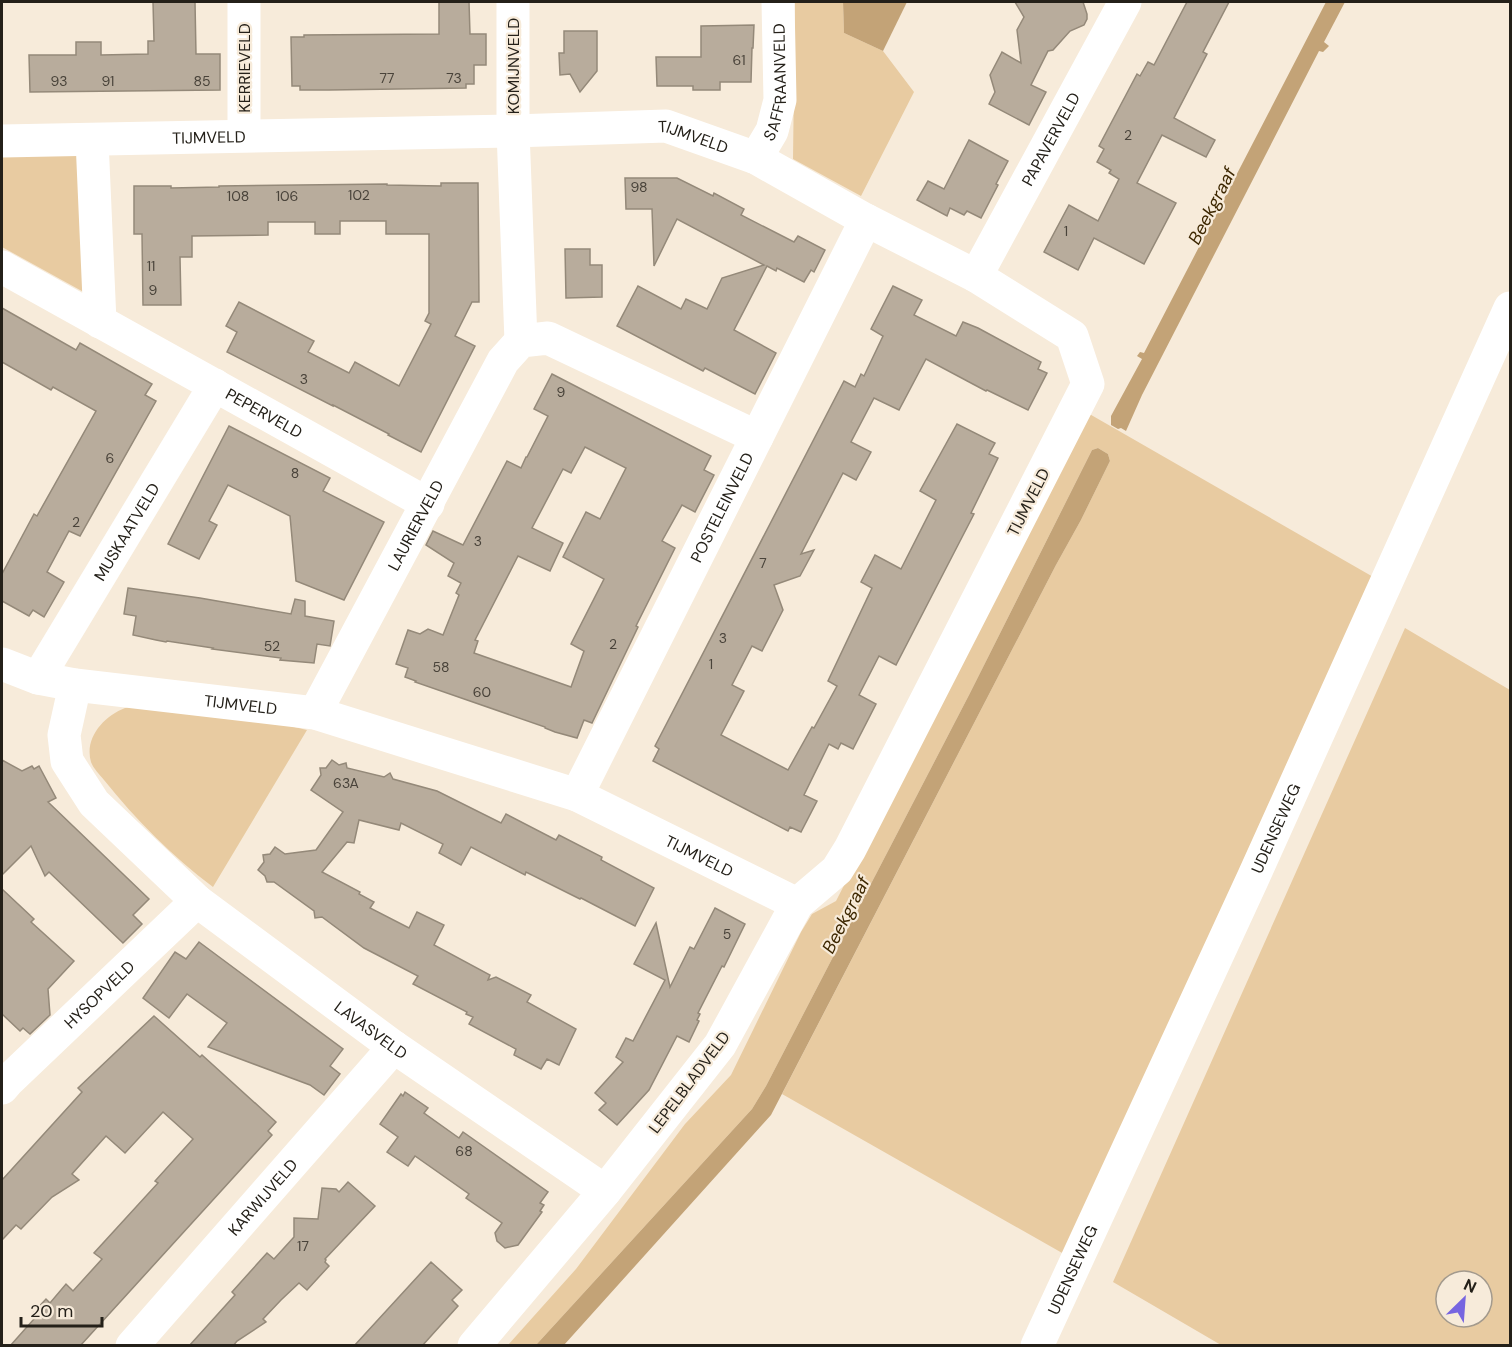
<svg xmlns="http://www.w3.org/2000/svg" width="1512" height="1347" font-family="'DM Sans',sans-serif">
	<rect width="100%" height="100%" fill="#f7ebda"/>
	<g fill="#e8cba1" fill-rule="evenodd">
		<polygon points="795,2 843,2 844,33 883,51 914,92 861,196 793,159"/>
		<polygon points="77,141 89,295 2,247 2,142"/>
		<polygon points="1086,412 1375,578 1071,1258 782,1094 1056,565 1081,520 1110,461 1108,454 1098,448 1092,450 969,695 766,1086 752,1109 536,1345 507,1346 576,1269 685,1124 731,1075 801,932 812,914 836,901"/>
		<path d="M1405 628 1510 690V1345H1221L1113 1282ZM1446 1281H1482V1317H1446Z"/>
		<path d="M143 702 273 722 307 730 213 887C173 857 136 820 104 780 100 775 93 768 91 762 84 738 104 716 125 708 131 706 137 704 143 702Z"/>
	</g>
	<g fill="#c3a377">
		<polygon points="843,2 907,2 883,51 844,33"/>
		<polygon points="1326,2 1345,2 1324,42 1329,46 1323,52 1319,51 1318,53 1142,395 1126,431 1121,428 1118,429 1111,425 1111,416 1142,359 1137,356 1140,352 1144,353"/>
		<polygon points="1098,448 1108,454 1110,461 1081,520 1056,565 771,1115 564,1345 536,1345 752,1109 766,1086 969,695 1092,450"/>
	</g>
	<g fill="#b8ac9c" stroke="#948979" stroke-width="1.5" fill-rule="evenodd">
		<polygon points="153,2 195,2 196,54 220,54 220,90 30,92 29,55 76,55 76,42 101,42 101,55 148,54 148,41 154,41"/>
		<polygon points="439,2 469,2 470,34 486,34 486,65 474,65 474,84 466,84 466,88 329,90 300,90 300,86 292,86 291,37 304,37 304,35 439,34"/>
		<polygon points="1015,2 1083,2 1087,14 1087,19 1084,25 1070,31 1053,50 1048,51 1031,85 1046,92 1029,125 989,104 995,92 990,75 1002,52 1021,63 1017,30 1024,17"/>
		<polygon points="1187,2 1229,2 1203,52 1207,54 1174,118 1215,140 1206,157 1162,135 1137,183 1176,203 1144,264 1094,238 1078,270 1044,252 1069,205 1098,221 1119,179 1109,173 1111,170 1097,162 1104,149 1099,146 1137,74 1140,76 1148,62 1154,65"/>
		<polygon points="754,25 753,48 752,48 751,82 720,82 720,90 693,90 693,86 657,86 656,57 701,57 701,26"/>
		<polygon points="564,31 597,31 597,71 580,92 570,74 560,75 559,53 564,53"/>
		<polygon points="969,140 1008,161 996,184 998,185 981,218 967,211 964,215 950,208 947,216 917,200 928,181 944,189"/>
		<polygon points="625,178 677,178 713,196 714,193 744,209 741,215 794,242 798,236 825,250 814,272 811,270 804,282 777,268 776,271 767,266 734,330 776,353 755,394 705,368 703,371 617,326 638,286 681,309 686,299 707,309 722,278 764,265 677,219 654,266 652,209 626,209"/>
		<polygon points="441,183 478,183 479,302 472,302 455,336 475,346 421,452 388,435 389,434 333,405 333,406 227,352 237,332 226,326 239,302 314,341 308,352 349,373 355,362 399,386 431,324 425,321 429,313 429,234 386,234 386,221 340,221 340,234 315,234 315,222 268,222 268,235 192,236 192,257 180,257 181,305 143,305 142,234 134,234 134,186 171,186 171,188 219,187 219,186 387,184 387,185 441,186"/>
		<polygon points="565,249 590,249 590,265 602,265 602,297 566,298"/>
		<polygon points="893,286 922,300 914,315 956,336 963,322 978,328 1041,362 1038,369 1047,373 1028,410 987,390 986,391 926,359 899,410 874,398 851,442 871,452 856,480 843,473 801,554 814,550 800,576 774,585 783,610 762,651 752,646 732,685 744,691 721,735 788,770 812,727 814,728 837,686 828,681 872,588 861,582 875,555 901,569 936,500 920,491 957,424 995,443 989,454 998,458 971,513 974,514 896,665 879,656 859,695 876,704 853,749 841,743 838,749 829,744 804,795 817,801 801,832 790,827 788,831 653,761 659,749 655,746 844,381 855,387 861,374 864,376 883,336 871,329"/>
		<polygon points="2,308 76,350 80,343 152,384 145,395 156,401 80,536 69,531 47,572 64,582 44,617 33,610 29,616 2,601 2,574 34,514 37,516 96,411 53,387 51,390 2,362"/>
		<path d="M552 374 711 456 704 470 714 475 695 512 682 505 662 541 675 548 636 626 638 627 592 723 584 720 577 738 555 732 545 728V727L415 682 416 681 405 677 408 668 396 664 408 630 420 634 428 629 443 635 459 595 456 593 461 583 448 576 454 563 426 545 433 531 463 545 507 461 521 468 526 457H527L548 416 534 409ZM585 447 626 468 600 519 586 512 563 557 604 579 571 644 584 651 571 687 474 653 478 641 475 640 518 556 550 571 563 543 532 528 563 469 571 473Z"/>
		<polygon points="229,426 330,478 323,491 384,522 344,600 296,581 290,516 228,485 209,521 217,525 199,559 168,544"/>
		<polygon points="128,588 200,598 291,614 295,599 305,601 305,616 334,621 330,646 317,644 314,663 280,660 281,658 212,649 213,648 167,641 166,642 156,640 133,635 136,616 124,614"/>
		<polygon points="2,760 22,771 32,766 34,769 39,766 56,798 48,802 149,899 133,915 142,924 123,943 49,872 45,876 31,846 2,875"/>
		<polygon points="332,760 339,765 346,763 347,768 384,777 390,773 393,779 437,791 501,823 506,814 556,840 559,835 602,857 601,860 654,888 635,926 581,898 580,899 526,872 525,875 471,847 461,865 439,853 443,844 401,823 399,830 359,820 354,843 347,842 322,872 360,892 359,894 374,902 370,908 409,928 417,912 444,925 434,945 490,975 488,980 496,977 531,995 527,1002 576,1029 559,1065 547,1059 541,1069 514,1055 516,1049 469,1024 473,1017 466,1014 467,1012 413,984 418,976 364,948 322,917 315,918 314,911 274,882 267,882 265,876 258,870 264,862 263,855 270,854 275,847 285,854 316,850 343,812 311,790 321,775 320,768 326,768"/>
		<polygon points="2,889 34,919 31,922 74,961 48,989 50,1015 30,1034 23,1028 20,1031 2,1014"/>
		<polygon points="715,908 745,924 724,967 722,966 698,1013 700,1014 697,1020 699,1021 689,1042 677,1036 649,1090 617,1125 599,1110 606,1103 595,1093 623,1062 616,1057 626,1038 633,1041 665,980 634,964 656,923 670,987 690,947 694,949"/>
		<polygon points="199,942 343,1049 330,1066 340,1074 324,1095 310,1085 208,1047 227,1023 187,994 169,1018 143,998 175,952 186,959"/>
		<polygon points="154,1016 200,1057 202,1055 276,1122 268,1131 272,1135 80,1346 10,1346 34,1319 31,1315 46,1299 50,1303 66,1284 73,1291 102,1259 94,1253 158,1183 155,1181 193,1139 163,1112 125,1153 106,1136 72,1174 79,1180 52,1197 21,1229 16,1225 2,1240 2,1180 82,1092 78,1088"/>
		<polygon points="405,1092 428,1108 424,1113 459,1138 463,1132 548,1192 540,1203 544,1205 540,1211 542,1212 518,1245 505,1248 497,1241 495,1233 502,1223 466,1198 469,1194 415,1156 408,1166 387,1152 398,1137 380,1124 401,1094 403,1096"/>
		<polygon points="348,1182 375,1206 325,1259 326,1260 325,1262 329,1266 307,1290 299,1283 281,1300 263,1319 266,1322 237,1341 233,1346 189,1346 235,1295 232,1292 267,1253 274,1259 294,1237 294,1218 318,1219 322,1188 336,1189 339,1192"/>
		<polygon points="431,1262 462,1290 452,1300 458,1306 422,1346 354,1346"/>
	</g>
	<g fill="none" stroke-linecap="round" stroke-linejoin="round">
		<g stroke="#fff" stroke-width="33">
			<polyline points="244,2 244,135"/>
			<polyline points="513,2 513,131 521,341"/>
			<polyline points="92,140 100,322"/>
			<path id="s1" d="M2 141 513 131 666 126 756 158 866 220 976 276 1072 336 1088 384 850 849 837 870 797 904 720 1045 605 1191 474 1346"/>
			<path id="s2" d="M756 158 772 131 780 100 778 2"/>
			<path id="s3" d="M2 267 428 504"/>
			<path id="s4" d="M976 276 1125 2"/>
			<path id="s5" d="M2 664 38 678 75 685 315 713 577 795 797 904"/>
			<path id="s6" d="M38 678 215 385"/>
			<path id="s7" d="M75 685 64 735 67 761 94 803 197 901 394 1047 605 1191"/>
			<path id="s8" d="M315 713 503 361 521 341 548 338 757 437"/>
			<path id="s9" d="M577 795 866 220"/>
			<path id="s10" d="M2 1088 8 1081 197 901"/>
			<path id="s11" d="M132 1346 394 1047"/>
		</g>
		<path stroke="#fff" stroke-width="33" id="s12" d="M1037 1346 1253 878 1510 308"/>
	</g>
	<g text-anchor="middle" stroke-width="4.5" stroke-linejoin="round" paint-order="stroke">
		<g font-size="14" fill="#49433a">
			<text x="739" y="65">61</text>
			<text x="387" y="83">77</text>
			<text x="454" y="83">73</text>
			<text x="59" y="86">93</text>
			<text x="108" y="86">91</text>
			<text x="202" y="86">85</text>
			<text x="1128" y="140">2</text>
			<text x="639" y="192">98</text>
			<text x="359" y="200">102</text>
			<text x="238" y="201">108</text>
			<text x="287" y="201">106</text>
			<text x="1066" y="236">1</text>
			<text x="151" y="271">11</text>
			<text x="153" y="295">9</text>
			<text x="304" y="384">3</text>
			<text x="561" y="397">9</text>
			<text x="110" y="463">6</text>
			<text x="295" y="478">8</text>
			<text x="76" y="527">2</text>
			<text x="478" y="546">3</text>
			<text x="763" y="568">7</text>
			<text x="723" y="643">3</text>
			<text x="613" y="649">2</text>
			<text x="272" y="651">52</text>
			<text x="711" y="669">1</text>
			<text x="441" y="672">58</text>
			<text x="482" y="697">60</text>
			<text x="346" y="788">63A</text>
			<text x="727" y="939">5</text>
			<text x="464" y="1156">68</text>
			<text x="303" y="1251">17</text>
		</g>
		<g font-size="16" fill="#242019" stroke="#f7ebda">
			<text transform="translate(513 66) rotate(-90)" y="6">KOMIJNVELD</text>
			<text transform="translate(244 68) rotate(-90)" y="6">KERRIEVELD</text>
			<text dy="6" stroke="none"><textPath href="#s2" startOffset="81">SAFFRAANVELD</textPath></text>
			<text dy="6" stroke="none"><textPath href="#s1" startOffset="207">TIJMVELD</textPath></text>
			<text dy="6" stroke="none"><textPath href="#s1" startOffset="693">TIJMVELD</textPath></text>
			<text dy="6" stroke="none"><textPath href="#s4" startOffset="156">PAPAVERVELD</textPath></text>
			<text dy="6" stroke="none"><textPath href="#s3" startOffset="300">PEPERVELD</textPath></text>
			<text transform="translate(1028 502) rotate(-63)" y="6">TIJMVELD</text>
			<text dy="6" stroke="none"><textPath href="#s9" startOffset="322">POSTELEINVELD</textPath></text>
			<text dy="6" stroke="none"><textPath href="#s8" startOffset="213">LAURIERVELD</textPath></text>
			<text dy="6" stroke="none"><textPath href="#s6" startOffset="171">MUSKAATVELD</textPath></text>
			<text dy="6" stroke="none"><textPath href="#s5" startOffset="243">TIJMVELD</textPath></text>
			<text dy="6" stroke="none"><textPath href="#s12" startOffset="570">UDENSEWEG</textPath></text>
			<text dy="6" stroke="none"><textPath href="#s5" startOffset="729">TIJMVELD</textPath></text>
			<text dy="6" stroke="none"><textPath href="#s10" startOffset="135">HYSOPVELD</textPath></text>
			<text dy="6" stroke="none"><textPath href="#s7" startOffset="486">LAVASVELD</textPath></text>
			<text transform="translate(689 1082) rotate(-53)" y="6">LEPELBLADVELD</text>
			<text dy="6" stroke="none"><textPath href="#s11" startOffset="198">KARWIJVELD</textPath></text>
			<text dy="6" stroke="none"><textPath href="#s12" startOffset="84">UDENSEWEG</textPath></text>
		</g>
		<g font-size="18" font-style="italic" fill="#3d2701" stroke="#f7ebda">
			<text transform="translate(1212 206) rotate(-63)" y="6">Beekgraaf</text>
			<text transform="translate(846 915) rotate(-63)" y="6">Beekgraaf</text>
		</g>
	</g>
	<rect width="1512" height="1347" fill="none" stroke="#242019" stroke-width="6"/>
	<g transform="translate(1464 1299) rotate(25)"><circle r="28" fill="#f7ebda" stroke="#a39a8d" stroke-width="1.5"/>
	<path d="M0-4.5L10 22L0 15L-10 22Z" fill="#7765e0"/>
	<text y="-9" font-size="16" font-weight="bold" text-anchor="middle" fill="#242019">N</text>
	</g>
	<path d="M21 1317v9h81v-9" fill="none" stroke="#242019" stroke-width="3"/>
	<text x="30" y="1317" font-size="18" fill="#242019" stroke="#f7ebda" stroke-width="4.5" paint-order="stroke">20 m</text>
</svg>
